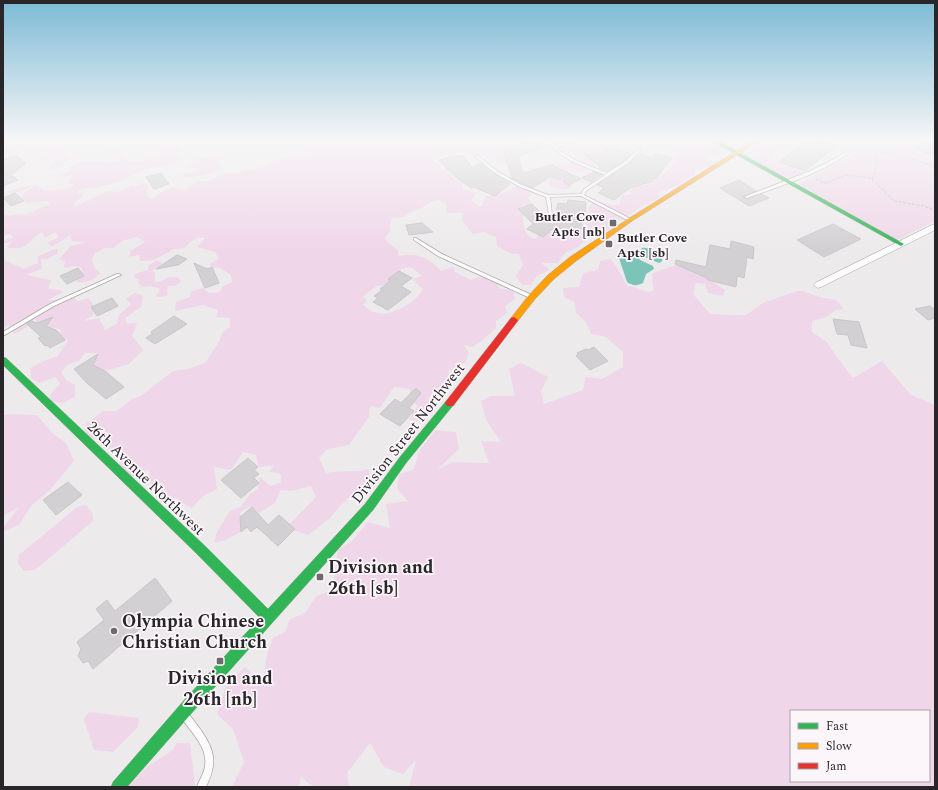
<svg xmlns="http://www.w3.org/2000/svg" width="938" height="790" font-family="Spectral,serif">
	<rect width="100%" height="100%" fill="#edeaec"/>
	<g fill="#f0d6e9" fill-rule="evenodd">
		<polygon points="11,140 26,140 25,141 33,140 33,145 47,141 51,142 50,145 59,143 63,145 61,147 64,148 63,151 68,151 67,155 71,154 73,156 73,159 63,162 66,165 52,170 49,166 58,159 57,157 45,161 40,160 38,157 43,153 31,154 25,149 16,149 13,153 3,156 3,148 9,145 7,141"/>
		<path d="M158 140H187L178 145 180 151 173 156H181L175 163 143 170 121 181 96 188H88L79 190 78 193 85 192 82 197 73 204 76 206 108 191C118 194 123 191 131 185L136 186 143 183 148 184 147 196 151 199 158 194 173 187 180 190 187 189 198 181H208L228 172 234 174 248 169 253 170 266 166 274 161 291 157 295 155 304 152 311 154 308 150 309 145 318 142 325 143 323 140H422L429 142 426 146 430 152 453 146 461 147 496 140H520L525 145 524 148 502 151 501 153 519 160 505 164 496 162 491 159 484 158 477 153C463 154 446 150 434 161L441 165 442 169 453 167 455 168 447 171 454 179 461 182 463 189 477 192 471 200 480 207 482 206 485 197C493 194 499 194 505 192 509 191 512 188 517 186L515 177C523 180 525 187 533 189L531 195 527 198 531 202 530 207 522 205V209L526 213 523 216C523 226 524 236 536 239 540 231 544 231 552 232L553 225 571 226 579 230 587 226 584 221 590 215 588 209 591 204 598 201 612 205H619L622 196 631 194 632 186H640L649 184V179C658 178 662 176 668 169 679 158 679 153 666 143L657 144 646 140H703L724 150 725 154 708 156 713 166 705 169H695V174C684 182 673 188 660 191L658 199 645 204 623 219 617 221 611 228 589 236 578 247 565 253 558 263H541L550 270 537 276 531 285H522L516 276 523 265 519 254H512L497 246 496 237 484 232 473 234 461 220 464 213H447L446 205 440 200C430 202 429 202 422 208 415 212 409 210 404 217L392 218 390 226V232L385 238 388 243 398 250V256C417 252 428 257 441 271L453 267 455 272 471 280 479 277 496 281 499 288 513 291 515 299 505 306 507 313 496 321V328L482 341 472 347 464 345 469 353 465 363 448 371 451 380 440 392 428 397 434 406 431 415 417 421 409 419 418 406 410 399V389L394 387 380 408 370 406 369 417 349 445 327 449 319 458 326 473C341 470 355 473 370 469L367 481 340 506 329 519 308 535 286 528 316 497 311 486 291 491 281 490 275 503 259 513 250 506 240 512 242 531 226 540 214 543 217 532 230 511 241 507 250 494 258 489 260 477 270 486 281 483V474L269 472 274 465 259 467 256 455 243 452 231 470 214 467 217 489 203 496 192 508 178 501V498L160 502 163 484 151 485 149 469 135 476 121 479 120 453 104 448V437L81 441 86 424 103 411H117L132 399 141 396 173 371 188 369 206 362C210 354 221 342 222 333L230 327V318L216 317 218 310 203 305 175 311 176 302 190 297 192 291 203 288 209 293 220 292 223 286 232 282 231 275 220 268H211L210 264 219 259 215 252 197 247 205 238C196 237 191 240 185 248L174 249 154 260 140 261 139 255 129 257 131 251 145 242 137 237 122 241 113 248H105L95 253 92 259 94 267 100 273C93 281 87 283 77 282V276L82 271V268L75 266 64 268 65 261 59 259 71 246 87 242 72 241 69 235 64 240 52 246 47 243 59 237 55 232 45 238 42 232C27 241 27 252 7 247L13 241 3 244V240L14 238 10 234 3 236V214L10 216 19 214 25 215 50 204 48 201 27 203 21 198 25 192 33 187 14 193 7 192 21 187 37 185 44 191 67 189 74 184 68 183 73 175 63 177V174L71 170 70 167C74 165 80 162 85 161 97 159 107 166 119 160L113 158V155L105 154 103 152C108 149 118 150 123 154V158C134 165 151 159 162 154L157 152 158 147H152ZM411 267 422 276 412 279 423 289C418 297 414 300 407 305 390 314 379 319 363 305L367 300 362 297 377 286 387 285 399 277 401 269Z"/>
		<path d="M585 140H630L629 142 622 143 621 146 592 152 589 161 598 165 594 166 585 163 587 171 579 172 568 170V176L563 177 570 181 572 186C566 193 558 188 550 186L549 179 554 175 553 167 571 163 576 159 581 161 571 152V148Z"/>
		<path d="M767 140H804L802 144 784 146 785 149 768 154 769 159 790 164 807 176 797 181C781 175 761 168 751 154L753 149 761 148 760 141Z"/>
		<polygon points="891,140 929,140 925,142 925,146 909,148 926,156 935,157 935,221 897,240 799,184 864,149 895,143"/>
		<path d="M214 156 219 159 220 165 223 168C209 176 197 177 182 177L184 174 193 172 197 168 188 167C194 158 203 157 214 156Z"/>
		<path d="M58 249 57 254 47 259H41L42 269 26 275 51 280 48 289 60 290 63 292 48 300H55L71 295 78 301 88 298 94 305 92 309 94 314 84 321 99 318 105 330 117 324 119 315 131 304 126 299 134 293 143 295 141 307 125 318 127 324 137 323 132 336 143 350 129 364 105 371 93 365 98 353H85L80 360 67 365 61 372 66 380 75 385V397L62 403 50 401 51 394 60 384 56 377 39 383 31 378 30 368 44 361 58 356 68 340 57 338 62 330 46 326 52 317 38 323 35 319 27 327 14 334 9 325 3 328V259C9 264 16 264 23 269L38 263V256L53 250Z"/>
		<path d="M610 259C618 267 621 276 627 285L648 292 654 291 652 281 653 273 676 265 707 278 725 290 723 296 708 293 705 284 696 283 693 294 710 314 733 315H746L763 303 797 291H803L819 297 836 300 844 309 836 310 826 317 812 321V332L827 342 836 356 853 378 882 361 911 395 935 405V787H409L416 760 403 774 384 767 370 743 347 773 349 787H313L301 777 299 787H232L244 762 233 729 217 714 226 685 245 667 263 686 267 654 273 638 286 631 289 620 306 612 316 596 333 590 338 549 350 543 368 522 390 528 386 504 408 501 397 488 399 474 413 470 420 450 435 430 456 432 459 449 437 470 453 462 489 463 481 441 501 442 486 420 481 401 492 396H515L509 369 521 363 548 377 541 391 544 404 583 390 586 377 602 379 623 367V352L606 337 591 334 586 322 576 313 575 302 564 297 563 288 579 287 583 273 598 270 600 261ZM791 711H929V781H791Z"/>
		<path d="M157 260 161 262 162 264 149 273 153 271 155 274V282C165 282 167 274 179 278L181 282 174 286H168L167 290 168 295 161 297H156L160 289 151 286 142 287 138 283 139 279 135 278 134 275 149 269 148 266Z"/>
		<polygon points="14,414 37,415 52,433 66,443 74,461 50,490 31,506 19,525 3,532 3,528 19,507 3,516 3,415"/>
		<polygon points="86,505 93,514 93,521 35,570 24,571 18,564 19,555 77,507"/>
		<polygon points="89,712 139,718 138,727 113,752 94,750 84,719"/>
		<polygon points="177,743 190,743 195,786 128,787 147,767 173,750"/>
	</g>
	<path fill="#7dc4b8" d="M642 248C649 247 656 251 662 253L663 256 662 261 659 263 640 255 637 256 640 260 653 266 654 269 646 274 643 283C637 286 633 286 627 282L619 258 626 250 640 251Z"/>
	<g fill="#d2d0d2" stroke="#c8c6c8">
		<polygon points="531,140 535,140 544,148 518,156 523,173 552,165 581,179 569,185 563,182 565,176 559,180 551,176 533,188 512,178 503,149 526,147 520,142"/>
		<polygon points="809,140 816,140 835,147 805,171 779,162"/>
		<polygon points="935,140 935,153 930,155 914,148"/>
		<polygon points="611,146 631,154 625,160 607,171 599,168 600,167 585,155 598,152 600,154"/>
		<polygon points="655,153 672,158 659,175 650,182 630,188 614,200 598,193 604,188 597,185 629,164 637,156 638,157 640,154 652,158"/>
		<polygon points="463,155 472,167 481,164 494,174 510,184 495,196 473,187 471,188 458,179 438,160 453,156 454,157"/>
		<polygon points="14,156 17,156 26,163 11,175 18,180 3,186 3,160"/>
		<polygon points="593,172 602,175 591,182 582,178"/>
		<polygon points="161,173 169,184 154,189 146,177"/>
		<polygon points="739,180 756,191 743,196 744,198 748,199 762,194 769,198 749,206 720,188"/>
		<polygon points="15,193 24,201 11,206 3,198"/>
		<polygon points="568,200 586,202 585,215 580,215 583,229 554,228 543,237 527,229 533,224 518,209 532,204 553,225 558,203 567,204"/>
		<polygon points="422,223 433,232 409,235 406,225"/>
		<polygon points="833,224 861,239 824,257 797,240"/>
		<polygon points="731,241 754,247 753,259 747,257 744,278 737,276 736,287 708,280 707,278 675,264 676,260 706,267 710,245 730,249"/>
		<polygon points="177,255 187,259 178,265 156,269"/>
		<polygon points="194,263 207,269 212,267 219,283 205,288"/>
		<polygon points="78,268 84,276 67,284 60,276"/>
		<polygon points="399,271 412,278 401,286 411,292 388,310 373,302 378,298 374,296 382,290 380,289 391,280 388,279"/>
		<polygon points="112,298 118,306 97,316 91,307"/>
		<polygon points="930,306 935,310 935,318 928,320 915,309"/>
		<polygon points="174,316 187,324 155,344 146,338 153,333 151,332"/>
		<polygon points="53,317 46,326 56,330 65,340 50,348 47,345 45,346 38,338 41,337 27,324 31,321 37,323"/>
		<polygon points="833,319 859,322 867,348 851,345 848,335 837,334"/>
		<polygon points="594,347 608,361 590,370 576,356 578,355 577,353 586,349 588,350"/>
		<polygon points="98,354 93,365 105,371 124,387 106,399 87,383 74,369"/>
		<polygon points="416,388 421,393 409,408 414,411 400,426 380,414 395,399 401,403"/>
		<polygon points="248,458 258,467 254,470 259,474 254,478 259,483 241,498 221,480"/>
		<polygon points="68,482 82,495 56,515 43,500"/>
		<polygon points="252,507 268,525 279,515 295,529 278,546 257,527 251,532 247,527 241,532 240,517"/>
		<polygon points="155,578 172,601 93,669 88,661 83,663 78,656 81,649 77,642 104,620 96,609 107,600 115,611"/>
	</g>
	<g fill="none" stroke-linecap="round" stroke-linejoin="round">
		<defs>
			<g id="lane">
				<polygon points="575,140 580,140 558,147 557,149 575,160 607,173 626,161 638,149 640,149 640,151 628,163 586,191 584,195 631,219 631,221 629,221 581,196 550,197 552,214 549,215 546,197 520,187 495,173 474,156 477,155 497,171 522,185 548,195 581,194 584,189 605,175 573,162 553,149 556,145"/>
				<path d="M848 150 851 151C824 173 780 186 747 198L744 197 810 171 836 158Z"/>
				<polygon points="414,238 416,238 442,254 534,296 534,297 532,299 530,298 438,256 414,240"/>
				<polygon points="117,274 119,274 121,275 54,306 3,336 3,332 50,304"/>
				<path d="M185 712 188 713C199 728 216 746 213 766 212 774 209 780 206 787H197C199 780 204 774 205 766 208 748 192 733 182 719L181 716 182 713Z"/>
			</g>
			<polygon id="street" points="932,225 935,225 935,230 821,287 818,288 813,285 815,283"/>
			<g id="fast">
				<polygon points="710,140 717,140 904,244 901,246 899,245"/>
				<polygon points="3,357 6,358 205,546 268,609 365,504 400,457 447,400 453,400 455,403 406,463 373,510 197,707 127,787 111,787 113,782 187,697 260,618 197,554 3,365"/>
			</g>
			<polygon id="slow" points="754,140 761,140 632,221 576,261 554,279 535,299 517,322 511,322 510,320 511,318 529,295 548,275 570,257 628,219"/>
			<polygon id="jam" points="514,317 518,320 517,322 453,406 447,406 445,403 447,400 511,318"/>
		</defs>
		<use href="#lane" stroke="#aaa9aa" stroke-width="1.5"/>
		<use href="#street" stroke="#aaa9aa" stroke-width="1"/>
		<use href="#fast" stroke="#aaa9aa" stroke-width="1"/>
		<use href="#slow" stroke="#aaa9aa" stroke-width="1"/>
		<use href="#jam" stroke="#aaa9aa" stroke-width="1"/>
		<g stroke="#cacaca" stroke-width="1.5" stroke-dasharray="3 1.5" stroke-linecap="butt">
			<polyline points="816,179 826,183 846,175 866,177 872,179 894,201 924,206 935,210"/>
			<polyline points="872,179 878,161 874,152 891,153 935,166"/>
		</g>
		<use href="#lane" fill="#fcfcfc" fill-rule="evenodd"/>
		<use href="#street" fill="#fcfcfc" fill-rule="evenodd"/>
		<use href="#fast" fill="#30b455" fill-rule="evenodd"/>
		<use href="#slow" fill="#ff9f0a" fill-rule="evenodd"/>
		<use href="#jam" fill="#e5322d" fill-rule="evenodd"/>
	</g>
	<linearGradient id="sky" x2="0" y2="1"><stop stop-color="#7dbad5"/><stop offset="0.56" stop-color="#f7f6f6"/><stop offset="1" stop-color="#f7f6f6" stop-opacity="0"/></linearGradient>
	<rect width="938" height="250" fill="url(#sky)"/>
	<g fill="#6d6b6d" stroke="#fcf6fa" stroke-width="1.5">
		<rect x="609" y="219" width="8" height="8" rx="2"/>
		<rect x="605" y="240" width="8" height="8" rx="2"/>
		<rect x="316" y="573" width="8" height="8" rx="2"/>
		<circle cx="114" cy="631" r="4"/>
		<rect x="216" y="657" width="8" height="8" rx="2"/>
	</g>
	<g text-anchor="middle" stroke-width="3.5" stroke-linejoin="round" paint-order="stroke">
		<g font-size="13" font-weight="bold" fill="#282628" stroke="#fcf6fa" text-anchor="end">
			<text x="605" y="221">Butler Cove<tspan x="605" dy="15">Apts [nb]</tspan></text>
			<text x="617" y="242" text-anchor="start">Butler Cove<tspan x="617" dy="15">Apts [sb]</tspan></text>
		</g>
		<g font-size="15" fill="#282628" stroke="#fcf6fa">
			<text transform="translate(408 433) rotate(-52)" y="5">Division Street Northwest</text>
			<text transform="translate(146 478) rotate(44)" y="5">26th Avenue Northwest</text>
		</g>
		<g font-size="18" font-weight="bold" fill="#282628" stroke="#fcf6fa" text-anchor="start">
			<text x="328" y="573">Division and<tspan x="328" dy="21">26th [sb]</tspan></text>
			<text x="122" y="627">Olympia Chinese<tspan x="122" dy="21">Christian Church</tspan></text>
			<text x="220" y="684" text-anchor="middle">Division and<tspan x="220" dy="21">26th [nb]</tspan></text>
		</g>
	</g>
	<rect width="938" height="790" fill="none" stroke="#282628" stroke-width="8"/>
	<rect x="790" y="710" width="140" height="72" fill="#fcf6fa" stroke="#a7a3a6"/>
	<rect x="798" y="723" width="20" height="6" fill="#30b455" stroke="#a7a3a6"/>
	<text x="826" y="730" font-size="12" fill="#282628">Fast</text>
	<rect x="798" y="743" width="20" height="6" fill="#ff9f0a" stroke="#a7a3a6"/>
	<text x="826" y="750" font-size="12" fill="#282628">Slow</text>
	<rect x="798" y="763" width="20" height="6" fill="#e5322d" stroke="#a7a3a6"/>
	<text x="826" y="770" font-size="12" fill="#282628">Jam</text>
</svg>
